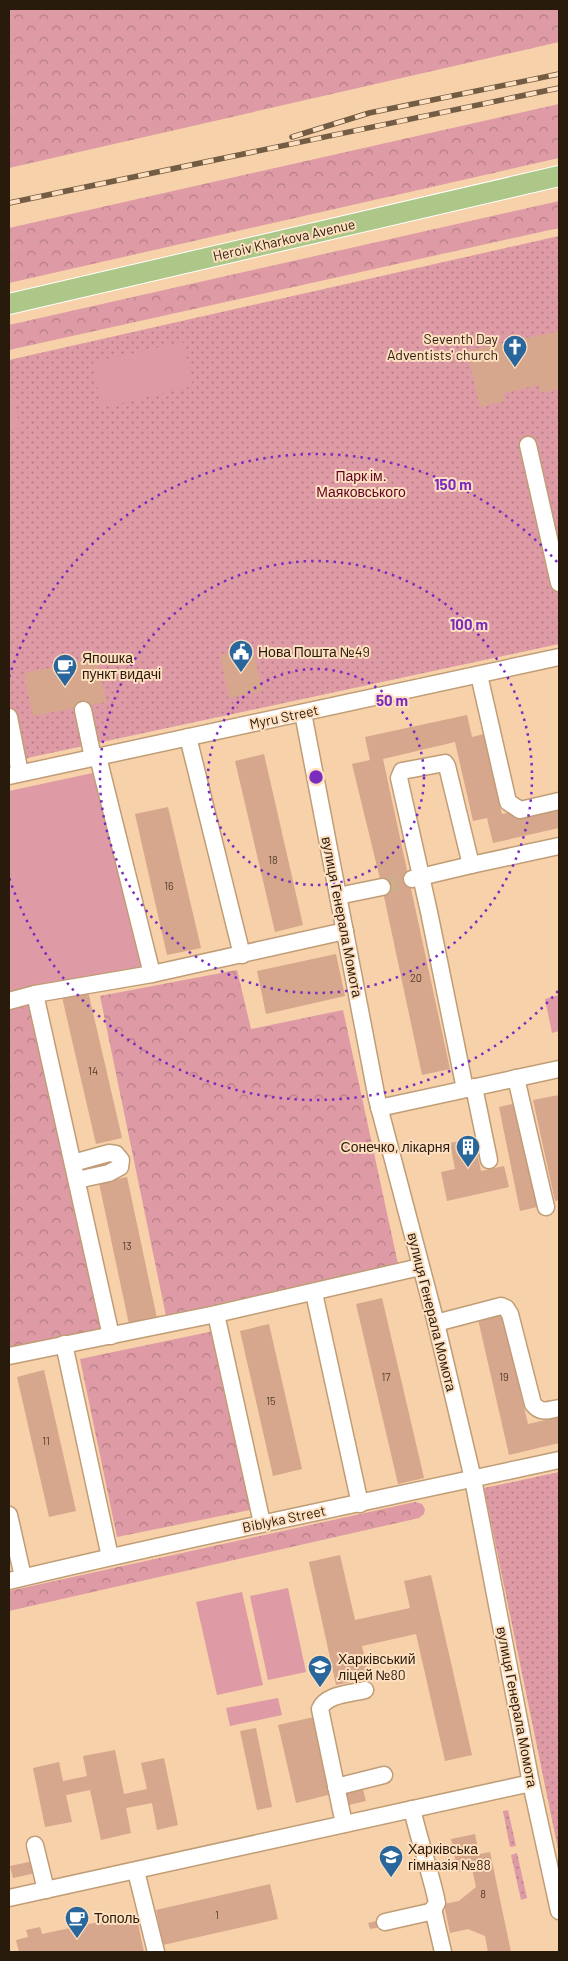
<svg xmlns="http://www.w3.org/2000/svg" width="568" height="1961" font-family="Barlow,sans-serif">
	<defs>
		<pattern id="grass-dots" width="8" height="8" patternUnits="userSpaceOnUse" patternTransform="scale(1.25)"><rect width="8" height="8" fill="#de9ba5"/><path d="M2 2h.1M6 6h.1" fill="none" stroke="#b47e85" stroke-width="1.8" stroke-linecap="round"/></pattern>
		<pattern id="forest-crowns" width="20" height="18" patternUnits="userSpaceOnUse" patternTransform="scale(1.25)"><rect width="20" height="18" fill="#de9ba5"/><path d="M2 6a3 3 0 1 1 6 0M12 15a3 3 0 1 1 6 0" fill="none" stroke="#b47e85"/></pattern>
	</defs>
	<rect width="100%" height="100%" fill="#f6d1a9"/>
	<g fill="url(#grass-dots)">
		<polygon points="559,236 559,644 18,760 9,717 9,360"/>
		<polygon points="559,1472 559,1854 484,1488"/>
		<polygon points="508,1810 516,1846 510,1847 503,1811"/>
		<polygon points="517,1853 527,1898 521,1900 511,1855"/>
	</g>
	<g fill="url(#forest-crowns)">
		<polygon points="9,9 559,9 559,42 9,168"/>
		<polygon points="559,104 559,158 9,283 9,228"/>
		<polygon points="559,201 559,228 9,350 9,325"/>
		<polygon points="237,970 251,1029 343,1010 398,1264 166,1316 100,996"/>
		<polygon points="35,994 111,1336 9,1356 9,1000"/>
		<polygon points="214,1331 250,1510 117,1537 80,1359"/>
		<polygon points="415,1502 422,1504 425,1509 424,1514 419,1518 9,1611 9,1591"/>
	</g>
	<g fill="#de9ba5">
		<polygon points="183,342 193,386 101,408 93,362"/>
		<polygon points="9,392 12,392 20,428 9,430"/>
		<polygon points="102,771 152,974 9,1001 9,791"/>
		<polygon points="559,995 559,1031 552,1033 545,999"/>
		<polygon points="288,1588 306,1672 268,1680 250,1596"/>
		<polygon points="242,1592 263,1685 217,1695 196,1602"/>
		<polygon points="278,1698 282,1715 230,1726 226,1708"/>
	</g>
	<g fill="#d6a68d">
		<polygon points="559,331 559,389 540,393 539,385 503,393 505,401 480,407 467,351"/>
		<polygon points="253,648 262,691 229,698 220,655"/>
		<polygon points="97,658 106,702 33,716 24,673"/>
		<polygon points="467,715 472,737 484,734 502,814 559,801 559,828 493,843 487,818 473,821 455,742 383,759 450,1069 422,1075 382,887 352,764 370,760 365,737"/>
		<polygon points="264,754 303,925 275,932 235,761"/>
		<polygon points="168,807 201,948 167,955 135,814"/>
		<polygon points="336,954 345,996 266,1014 257,971"/>
		<polygon points="88,991 122,1138 96,1144 62,997"/>
		<polygon points="559,1095 559,1200 555,1201 533,1100"/>
		<polygon points="516,1103 537,1207 520,1211 499,1107"/>
		<polygon points="474,1138 481,1171 504,1166 509,1187 447,1201 441,1172 455,1169 450,1143"/>
		<polygon points="127,1177 158,1323 130,1329 99,1183"/>
		<polygon points="382,1298 424,1478 398,1484 356,1304"/>
		<polygon points="502,1313 528,1424 559,1417 559,1443 509,1455 478,1319"/>
		<polygon points="269,1324 302,1469 273,1476 240,1331"/>
		<polygon points="44,1370 76,1511 49,1517 17,1377"/>
		<polygon points="340,1555 355,1620 410,1608 404,1581 431,1575 472,1755 445,1761 416,1634 362,1646 369,1678 336,1685 309,1562"/>
		<polygon points="314,1717 332,1794 296,1803 278,1725"/>
		<polygon points="256,1728 272,1807 257,1810 240,1731"/>
		<polygon points="115,1750 124,1794 147,1789 141,1763 164,1758 178,1825 157,1830 152,1803 126,1808 131,1833 101,1840 90,1790 66,1795 72,1822 45,1827 33,1768 59,1762 63,1781 87,1776 83,1756"/>
		<polygon points="362,1786 366,1801 349,1805 345,1790"/>
		<polygon points="475,1834 479,1854 490,1852 511,1952 488,1952 485,1936 468,1929 450,1933 444,1904 459,1901 476,1887 472,1869 458,1872 451,1839"/>
		<polygon points="33,1861 36,1873 13,1878 10,1866"/>
		<polygon points="270,1884 278,1919 163,1945 156,1910"/>
		<polygon points="136,1914 144,1952 19,1952 16,1940 28,1937 26,1930 40,1927 42,1934"/>
		<polygon points="384,1919 386,1926 370,1929 368,1923"/>
	</g>
	<g fill="none" stroke-linecap="round" stroke-linejoin="round">
		<polyline stroke="#cdad8a" stroke-width="16" stroke-dasharray="16 8" stroke-linecap="butt" points="382,887 410,879"/>
		<defs>
			<g id="minor">
				<polyline points="528,445 559,583"/>
				<polyline points="479,675 508,802 520,810 559,801"/>
				<polyline points="83,710 93,758"/>
				<polyline points="303,713 377,1099 436,1323 473,1479 531,1783 559,1911"/>
				<polyline points="9,717 20,773"/>
				<polyline points="188,737 242,955"/>
				<polyline points="98,757 152,974"/>
				<polyline points="9,776 559,657"/>
				<polyline points="412,879 471,865"/>
				<polyline points="338,896 382,887"/>
				<polyline points="35,994 111,1336"/>
				<polyline points="9,1001 35,994 152,974 345,931"/>
				<polyline points="516,1078 546,1207"/>
				<polyline points="474,1087 489,1160"/>
				<polyline points="465,1089 429,912 399,778 402,771 445,763 447,766 471,865 559,846"/>
				<polyline points="379,1108 559,1069"/>
				<polyline points="73,1163 109,1153 116,1154 121,1160 120,1167 109,1173 77,1180"/>
				<polyline points="314,1293 360,1504"/>
				<polyline points="216,1314 262,1523"/>
				<path d="M436 1323 501 1306 506 1308 510 1314 533 1404C541 1414 548 1410 559 1408"/>
				<polyline points="64,1344 110,1557"/>
				<polyline points="9,1356 216,1314 420,1267"/>
				<polyline points="9,1515 23,1577"/>
				<path d="M9 1581C191 1537 376 1500 559 1460"/>
				<polyline points="336,1787 384,1775"/>
				<path d="M412 1809C419 1839 429 1868 436 1898L437 1903 433 1909 443 1952"/>
				<path d="M344 1824 320 1709C326 1694 350 1694 365 1690"/>
				<polyline points="35,1845 46,1890"/>
				<polyline points="136,1871 156,1952"/>
				<polyline points="9,1898 531,1783"/>
				<polyline points="385,1922 434,1911"/>
			</g>
			<polyline id="major" points="9,304 559,176"/>
		</defs>
		<use href="#minor" stroke="#c09d76" stroke-width="19"/>
		<use href="#major" stroke="#fff" stroke-width="22"/>
		<use href="#minor" stroke="#fff" stroke-width="16"/>
		<use href="#major" stroke="#adc789" stroke-width="20"/>
		<defs>
			<g id="rail">
				<polyline points="292,137 369,113 559,74"/>
				<polyline points="9,203 559,88"/>
			</g>
		</defs>
		<use href="#rail" stroke="#725c44" stroke-width="5.5"/>
		<use href="#rail" stroke="#fedfbf" stroke-width="4" stroke-dasharray="11" stroke-linecap="butt"/>
	</g>
	<g fill="none" stroke="#7b2cbf" stroke-width="2.5" stroke-dasharray="2.5 5">
		<circle cx="316" cy="777" r="108"/>
		<circle cx="316" cy="777" r="216"/>
		<path d="M558 991A323 323 0 0 1 9 877M9 677A323 323 0 0 1 558 563"/>
	</g>
	<defs>
		<symbol id="church-pin" viewBox="-11 -11 22 30"><path d="M0 17L-7.5 6A9.5 9.5 0 1 1 7.5 6Z" fill="#28669c" stroke="#fedfbf"/><path d="M-1.2-6h2.4v3.5h3.3v2.4h-3.3V6h-2.4V-.1h-3.3v-2.4h3.3Z" fill="#fff"/></symbol>
		<symbol id="civic-pin" viewBox="-11 -11 22 30"><path d="M0 17L-7.5 6A9.5 9.5 0 1 1 7.5 6Z" fill="#28669c" stroke="#fedfbf"/><path d="M-.6-6.5H3V-4.5H.6V-3L4-1V1h2V6H-6V1h2V-1L-.6-3ZM-1.2 2.5V6h2.4V2.5Z" fill="#fff"/></symbol>
		<symbol id="cafe-pin" viewBox="-11 -11 22 30"><path d="M0 17L-7.5 6A9.5 9.5 0 1 1 7.5 6Z" fill="#28669c" stroke="#fedfbf"/><path d="M-5.5-4.5H6V0H3Q3 3.5 0 3.5H-2.5Q-5.5 3.5-5.5 0ZM3-3.2v2h1.7v-2ZM-6 4.5H4V6H-6Z" fill="#fff"/></symbol>
		<symbol id="building-pin" viewBox="-11 -11 22 30"><path d="M0 17L-7.5 6A9.5 9.5 0 1 1 7.5 6Z" fill="#28669c" stroke="#fedfbf"/><path d="M-4-6H4V6H1V3H-1V6H-4ZM-2.5-4.3h1.7v1.8h-1.7ZM.8-4.3h1.7v1.8H.8ZM-2.5-1h1.7V.8h-1.7ZM.8-1h1.7V.8H.8Z" fill="#fff"/></symbol>
		<symbol id="school-pin" viewBox="-11 -11 22 30"><path d="M0 17L-7.5 6A9.5 9.5 0 1 1 7.5 6Z" fill="#28669c" stroke="#fedfbf"/><path d="M0-5L7-2L0 1L-7-2ZM-4 1L0 2.5L4 1V4Q0 6-4 4Z" fill="#fff"/></symbol>
	</defs>
	<g fill-rule="evenodd">
		<use href="#church-pin" x="501" y="333" width="28" height="38"/>
		<use href="#civic-pin" x="227" y="638" width="28" height="38"/>
		<use href="#cafe-pin" x="51" y="652" width="28" height="38"/>
		<use href="#building-pin" x="454" y="1133" width="28" height="38"/>
		<use href="#school-pin" x="306" y="1653" width="28" height="38"/>
		<use href="#school-pin" x="377" y="1843" width="28" height="38"/>
		<use href="#cafe-pin" x="63" y="1904" width="28" height="38"/>
	</g>
	<g text-anchor="middle" stroke-width="4" stroke-linejoin="round" paint-order="stroke">
		<g font-size="11" fill="#543e2c">
			<text x="273" y="864">18</text>
			<text x="169" y="890">16</text>
			<text x="416" y="982">20</text>
			<text x="93" y="1075">14</text>
			<text x="127" y="1250">13</text>
			<text x="386" y="1381">17</text>
			<text x="504" y="1381">19</text>
			<text x="271" y="1405">15</text>
			<text x="46" y="1445">11</text>
			<text x="483" y="1898">8</text>
			<text x="217" y="1919">1</text>
		</g>
		<g font-size="14" fill="#291b0c" stroke="#fedfbf">
			<text transform="translate(284 240) rotate(-13)" y="5">Heroiv Kharkova Avenue</text>
			<text transform="translate(284 717) rotate(-12)" y="5">Myru Street</text>
			<text transform="translate(342 917) rotate(79)" y="5">вулиця Генерала Момота</text>
			<text transform="translate(432 1312) rotate(76)" y="5">вулиця Генерала Момота</text>
			<text transform="translate(284 1519) rotate(-12)" y="5">Biblyka Street</text>
			<text transform="translate(517 1707) rotate(79)" y="5">вулиця Генерала Момота</text>
		</g>
		<g font-size="14" fill="#291b0c" stroke="#fedfbf" text-anchor="start">
			<text x="498" y="344" text-anchor="end">Seventh Day<tspan x="498" dy="16">Adventists' church</tspan></text>
			<text x="258" y="657">Нова Пошта №49</text>
			<text x="82" y="663">Япошка<tspan x="82" dy="16">пункт видачі</tspan></text>
			<text x="450" y="1152" text-anchor="end">Сонечко, лікарня</text>
			<text x="338" y="1664">Харківський<tspan x="338" dy="16">ліцей №80</tspan></text>
			<text x="408" y="1854">Харківська<tspan x="408" dy="16">гімназія №88</tspan></text>
			<text x="94" y="1923">Тополь</text>
		</g>
		<g font-size="14" fill="#5f0324" stroke="#fedfbf">
			<text x="361" y="481">Парк ім.<tspan x="361" dy="16">Маяковського</tspan></text>
		</g>
	</g>
	<circle cx="316" cy="777" r="8" fill="#7b2cbf" stroke="#fedfbf" stroke-width="2.5"/>
	<g font-size="15" text-anchor="middle" font-weight="bold" fill="#7b2cbf" stroke="#fedfbf" stroke-width="4" stroke-linejoin="round" paint-order="stroke">
		<text x="453" y="490">150 m</text>
		<text x="469" y="630">100 m</text>
		<text x="392" y="706">50 m</text>
	</g>
	<rect width="568" height="1961" fill="none" stroke="#291b0c" stroke-width="20"/>
</svg>
